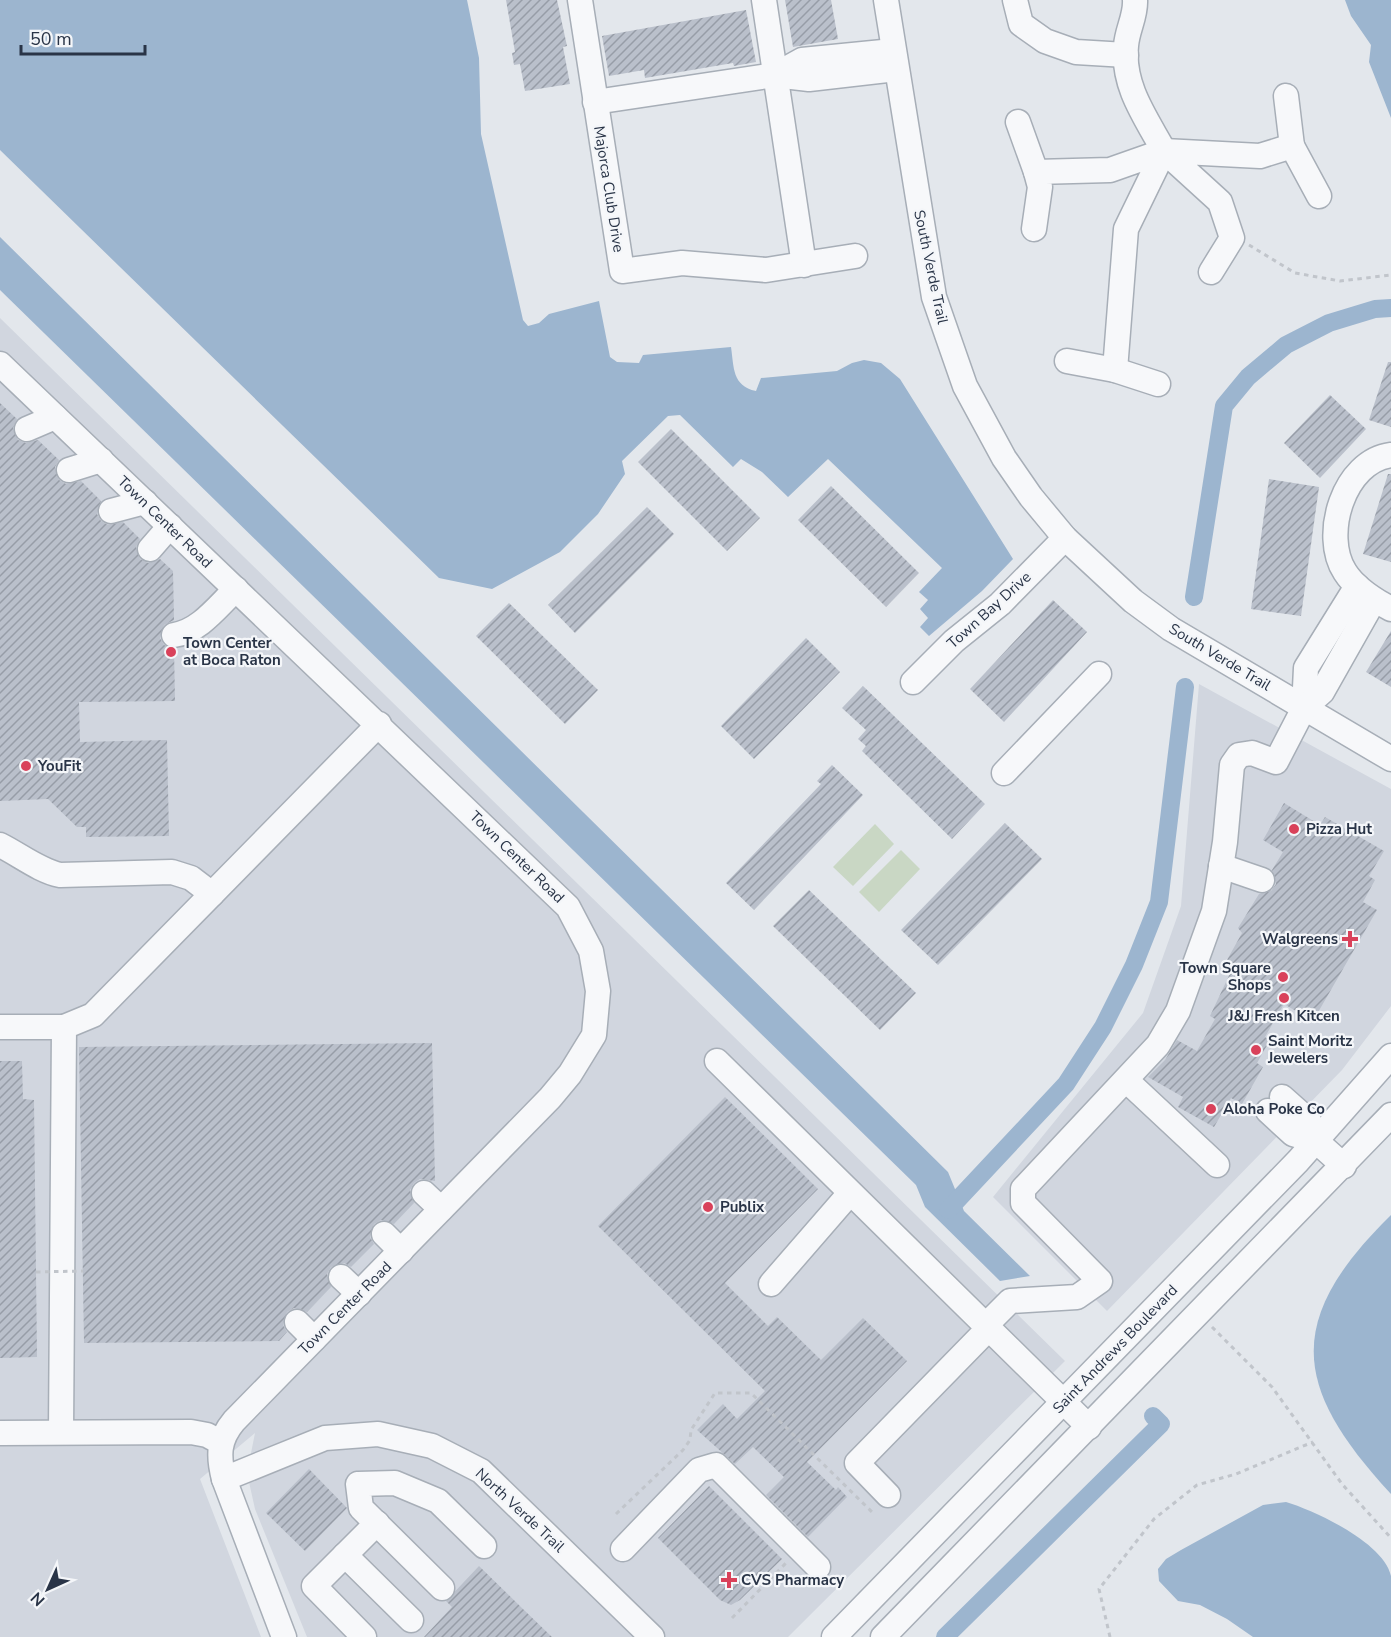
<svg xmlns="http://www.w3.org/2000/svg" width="1391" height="1637" font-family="'Nunito Sans',sans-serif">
	<defs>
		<pattern id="building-hatch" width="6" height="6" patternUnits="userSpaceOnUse" patternTransform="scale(1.5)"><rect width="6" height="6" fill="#bac0cb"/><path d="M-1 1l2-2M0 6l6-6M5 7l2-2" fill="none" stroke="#979da7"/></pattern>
	</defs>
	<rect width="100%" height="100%" fill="#e3e7ec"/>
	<g fill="#d1d6df">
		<polygon points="0,318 1065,1361 788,1637 307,1637 255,1509 247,1473 255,1433 200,1479 261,1637 0,1637"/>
		<polygon points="1199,684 1391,789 1391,1006 1342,1070 1107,1311 993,1197 1143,1013 1181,906"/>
	</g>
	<g fill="#c9d7c4">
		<polygon points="875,824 894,844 853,886 833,867"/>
		<polygon points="901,850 920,869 879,912 859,892"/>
	</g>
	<g fill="#9cb5cf">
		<path d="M0 0H467L479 58 481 134 523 320 528 326 539 323 549 314 599 301 610 357 617 362 639 363 643 355 731 347C734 367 732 386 756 391L761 378 837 371 852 363 864 360 881 363 900 379 1013 559 982 591 929 636 920 627 928 618 920 609 928 600 919 592 942 568 828 459 788 497 762 472 741 459 733 467 680 415 668 416 622 461 625 474 598 514 560 552 492 589 439 578 0 150Z"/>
		<polygon points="1345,0 1391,0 1391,118 1369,62 1371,45 1351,16"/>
		<polygon points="0,237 948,1172 964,1211 1030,1276 1000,1281 925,1207 916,1185 836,1107 0,290"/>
		<path d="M1391 1215V1494C1292 1387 1284 1320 1391 1215Z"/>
		<path d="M1286 1502C1316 1511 1384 1543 1391 1576 1391 1594 1391 1618 1391 1637H1253L1227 1619 1200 1605 1178 1601 1159 1581 1158 1569 1166 1559 1181 1550 1263 1505Z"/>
	</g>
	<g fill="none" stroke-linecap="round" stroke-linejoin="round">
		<g stroke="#9cb5cf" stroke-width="18">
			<polyline points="1194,597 1224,406 1248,377 1286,345 1329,323 1375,309 1391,308"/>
			<polyline points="948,1210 1066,1084 1103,1027 1134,965 1159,902 1185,687"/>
			<polyline points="945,1637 1161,1424 1153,1416"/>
		</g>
	</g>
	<g fill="url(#building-hatch)">
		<polygon points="506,0 557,0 567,46 563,47 570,84 525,91 520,64 514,65 512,53 515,52"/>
		<polygon points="785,0 831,0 838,39 793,47"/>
		<polygon points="746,10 756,62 734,66 733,63 645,78 644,70 609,76 602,36"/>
		<polygon points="1388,362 1391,362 1391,427 1369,420"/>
		<polygon points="1330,395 1366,429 1320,478 1284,443"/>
		<polygon points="0,403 17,419 13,428 18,440 26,443 38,440 59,460 55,467 59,480 66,484 81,481 101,501 97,514 101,521 108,525 123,522 140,539 136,547 140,559 148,563 160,559 173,571 174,620 164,625 160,638 164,645 174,649 175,701 79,702 80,742 167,740 169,836 86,837 86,827 77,827 48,799 0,801"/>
		<polygon points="671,429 760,518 727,551 638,462"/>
		<polygon points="1388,474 1391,474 1391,562 1363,554"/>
		<polygon points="1269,479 1319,487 1301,616 1251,609"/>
		<polygon points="831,486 919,573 886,607 798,520"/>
		<polygon points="647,507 674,534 575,633 548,605"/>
		<polygon points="1053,600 1087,632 1004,722 970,689"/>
		<polygon points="509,603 598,690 565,724 476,636"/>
		<polygon points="1391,631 1391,687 1366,672"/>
		<polygon points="806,638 840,672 754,759 721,726"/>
		<polygon points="863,686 985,804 952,839 862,751 866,746 858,739 866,730 842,708"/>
		<polygon points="832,765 863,795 754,910 726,883 821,784 817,781"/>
		<polygon points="1284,803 1320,825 1325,817 1384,851 1369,876 1375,880 1363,902 1377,910 1313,1021 1284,1004 1265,1037 1270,1040 1257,1063 1263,1067 1242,1104 1231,1098 1214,1127 1178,1107 1183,1097 1148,1077 1165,1060 1177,1040 1197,1051 1215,1019 1210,1016 1234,965 1227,960 1242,933 1238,928 1259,894 1271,891 1276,884 1272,870 1283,852 1263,840"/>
		<polygon points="1005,823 1042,859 938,965 901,930"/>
		<polygon points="809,890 916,993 880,1030 773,926"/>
		<polygon points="432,1043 435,1181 420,1179 414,1183 410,1190 414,1203 394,1224 381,1220 374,1224 370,1237 374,1244 351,1267 344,1263 331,1267 327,1274 331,1287 307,1312 294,1308 287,1312 283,1325 287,1332 279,1341 84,1343 79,1047"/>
		<polygon points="0,1061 22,1061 23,1099 34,1100 37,1357 0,1358"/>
		<polygon points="725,1097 818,1189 725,1283 768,1326 777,1317 821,1360 863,1318 907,1361 807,1462 836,1490 838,1487 847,1497 808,1537 766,1495 784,1477 753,1447 735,1464 697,1430 723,1404 737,1419 765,1391 598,1226"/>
		<polygon points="309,1469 347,1508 305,1551 266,1513"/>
		<polygon points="709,1486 782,1559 740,1600 731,1605 720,1600 658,1538"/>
		<polygon points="479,1566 524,1610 552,1637 424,1637 452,1607 446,1601"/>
	</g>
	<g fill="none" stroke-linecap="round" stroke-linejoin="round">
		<defs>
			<g id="minor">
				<polyline points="580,0 622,271 682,263 766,270 855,256"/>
				<polyline points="764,0 804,265"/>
				<polyline points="886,0 934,297 965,386 1004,458 1031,497 1065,538 1133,601 1171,629 1391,759"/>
				<polyline points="1015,0 1021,24 1045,41 1076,52 1126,55"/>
				<path d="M1135 0C1136 16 1127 30 1126 46 1122 86 1146 118 1164 151"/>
				<polyline points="775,75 802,60 893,51"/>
				<polyline points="1286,96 1292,146"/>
				<polyline points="595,102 775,75 809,79 896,69"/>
				<polyline points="1018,122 1036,172"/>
				<polyline points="1034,229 1040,187 1036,172 1110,170 1164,151 1126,229 1115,370"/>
				<polyline points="1211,272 1232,238 1220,202 1164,151 1260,156 1292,146 1319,196"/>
				<polyline points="1067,361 1115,370 1158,384"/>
				<path d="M0 364 568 907 591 951 598 991 594 1035 570 1074 550 1098 234 1421C218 1440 218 1456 224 1479L284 1637"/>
				<polyline points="27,429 55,417"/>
				<path d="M1391 455C1344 461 1321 535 1345 572 1355 588 1374 600 1391 609"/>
				<polyline points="69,470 101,460"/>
				<polyline points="111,511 145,502"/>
				<polyline points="150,549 170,526"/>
				<path d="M174 635C200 631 217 607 236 589"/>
				<polyline points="913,682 954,641 1000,604 1065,538"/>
				<polyline points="1304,708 1306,668 1357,586"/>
				<polyline points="1004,773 1099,674"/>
				<path d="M0 845C20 855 40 871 60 875L172 872 191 878 212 894"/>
				<polyline points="1221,866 1262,880"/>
				<polyline points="0,1027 64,1027 61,1432"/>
				<polyline points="64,1027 93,1015 379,724"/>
				<polyline points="717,1061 1089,1427"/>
				<polyline points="1126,1080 1217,1165"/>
				<polyline points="1282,1097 1309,1121 1316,1141"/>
				<polyline points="1268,1111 1293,1134 1316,1141 1344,1166"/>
				<polyline points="424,1193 441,1209"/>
				<polyline points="384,1234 401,1251"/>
				<polyline points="341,1277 359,1294"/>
				<polyline points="771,1284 850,1193"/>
				<polyline points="297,1322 314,1339"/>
				<polyline points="986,1325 1010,1301 1077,1297 1100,1281 1023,1203 1023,1189 1158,1045 1178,1011 1214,911 1225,842 1232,765 1239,755 1252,753 1276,762 1304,708 1322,692 1374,600"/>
				<polyline points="0,1433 191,1432 207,1435 220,1442"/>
				<polyline points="224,1479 325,1438 378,1434 432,1446 481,1471 652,1637"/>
				<polyline points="888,1495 857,1463 989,1328"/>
				<polyline points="623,1549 699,1470 716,1465 818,1567"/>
				<polyline points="345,1555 411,1620"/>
				<polyline points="442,1588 361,1508 358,1484 395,1483 438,1501 484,1546"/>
				<polyline points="364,1637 314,1586 377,1523"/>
				<polyline points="834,1637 1298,1161 1391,1056"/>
				<polyline points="883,1637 1391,1115"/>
			</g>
		</defs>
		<use href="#minor" stroke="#a7aeb7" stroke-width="27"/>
		<g stroke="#c1c5cb" stroke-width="3" stroke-dasharray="4.5 4.5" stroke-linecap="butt">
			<polyline points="1249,245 1295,273 1340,281 1391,275"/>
			<polyline points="1212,1327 1272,1387 1342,1484 1391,1538"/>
			<polyline points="616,1514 683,1450 690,1440 691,1430 715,1393 751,1393 872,1512"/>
			<polyline points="732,1618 787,1562"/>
			<polyline points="1110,1637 1099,1589 1154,1519 1197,1485 1236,1474 1313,1442"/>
		</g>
		<use href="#minor" stroke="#f7f8fa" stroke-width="24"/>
		<polyline stroke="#c1c5cb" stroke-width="3" stroke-dasharray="4.5 4.5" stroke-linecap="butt" points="36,1272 83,1271"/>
	</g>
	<g fill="#d9415a" stroke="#f4f6f9" stroke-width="2">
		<circle cx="171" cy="652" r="6"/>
		<circle cx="26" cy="766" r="6"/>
		<circle cx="1294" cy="829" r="6"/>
		<path d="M1347 930h6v6h6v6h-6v6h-6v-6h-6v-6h6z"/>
		<circle cx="1283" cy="977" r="6"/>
		<circle cx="1284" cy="998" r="6"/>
		<circle cx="1256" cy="1050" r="6"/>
		<circle cx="1211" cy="1109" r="6"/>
		<circle cx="708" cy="1207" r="6"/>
		<path d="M726 1571h6v6h6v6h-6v6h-6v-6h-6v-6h6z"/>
	</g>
	<g text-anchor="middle" stroke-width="4.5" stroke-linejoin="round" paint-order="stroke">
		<g font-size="15" fill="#293447" stroke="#f4f6f9">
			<text transform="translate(609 189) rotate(81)" y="5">Majorca Club Drive</text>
			<text transform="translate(931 267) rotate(78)" y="5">South Verde Trail</text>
			<text transform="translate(165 522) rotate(44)" y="5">Town Center Road</text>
			<text transform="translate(989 610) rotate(-42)" y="5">Town Bay Drive</text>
			<text transform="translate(1220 657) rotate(31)" y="5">South Verde Trail</text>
			<text transform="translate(517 857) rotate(44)" y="5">Town Center Road</text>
			<text transform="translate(345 1308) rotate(-45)" y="5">Town Center Road</text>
			<text transform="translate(1115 1349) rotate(-46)" y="5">Saint Andrews Boulevard</text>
			<text transform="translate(520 1510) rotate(43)" y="5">North Verde Trail</text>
		</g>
		<g font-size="15" font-weight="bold" fill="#293447" stroke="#f4f6f9" text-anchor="start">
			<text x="183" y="648">Town Center<tspan x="183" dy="17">at Boca Raton</tspan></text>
			<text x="38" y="771">YouFit</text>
			<text x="1306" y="834">Pizza Hut</text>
			<text x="1338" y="944" text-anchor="end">Walgreens</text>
			<text x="1271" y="973" text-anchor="end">Town Square<tspan x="1271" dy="17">Shops</tspan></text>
			<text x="1284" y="1021" text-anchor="middle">J&amp;J Fresh Kitcen</text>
			<text x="1268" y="1046">Saint Moritz<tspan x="1268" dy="17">Jewelers</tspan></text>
			<text x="1223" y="1114">Aloha Poke Co</text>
			<text x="720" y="1212">Publix</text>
			<text x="741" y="1585">CVS Pharmacy</text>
		</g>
	</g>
	<g transform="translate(48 1589) rotate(225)" stroke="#f4f6f9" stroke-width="4.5" paint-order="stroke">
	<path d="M0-4.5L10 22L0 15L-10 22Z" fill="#293447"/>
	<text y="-9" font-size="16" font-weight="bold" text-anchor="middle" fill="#293447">N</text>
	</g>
	<path d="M21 45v9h124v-9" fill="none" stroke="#293447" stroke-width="3"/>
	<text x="30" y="45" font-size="18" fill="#293447" stroke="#f4f6f9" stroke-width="4.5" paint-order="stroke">50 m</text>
</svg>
